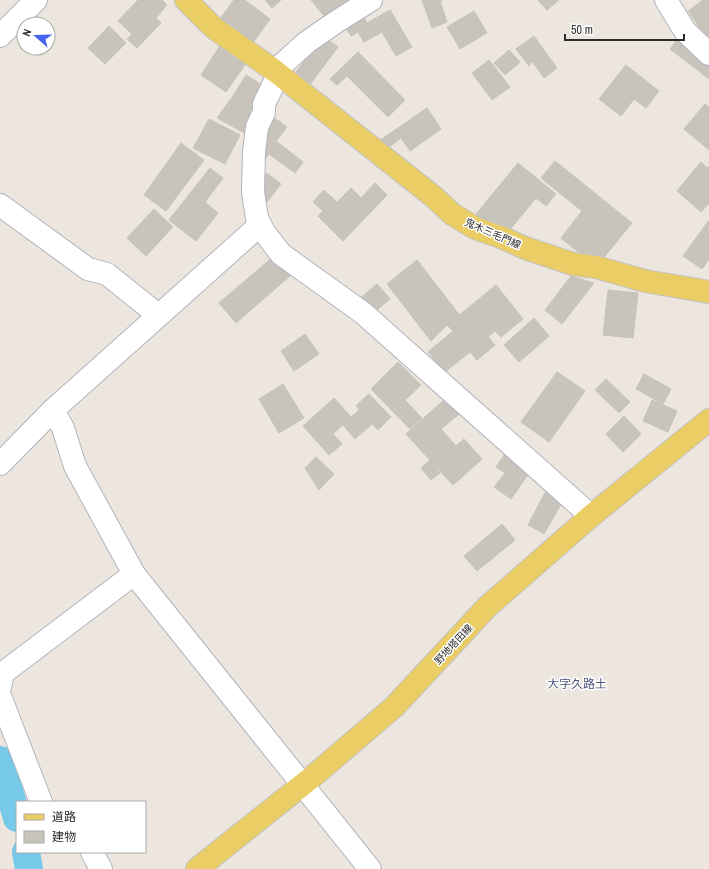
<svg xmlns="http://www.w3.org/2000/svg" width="709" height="869" font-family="'Archivo Narrow','Noto Sans JP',sans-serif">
	<rect width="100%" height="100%" fill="#ece6de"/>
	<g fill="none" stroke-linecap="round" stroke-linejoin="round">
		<g stroke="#76c9e9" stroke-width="28">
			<polyline points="0,760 17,818"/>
			<polyline points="26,852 29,869"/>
		</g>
	</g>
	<g fill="#c8c4bc" stroke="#c8c2b8">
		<polygon points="138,0 162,0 167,5 156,18 161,23 137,48 127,39 132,34 118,21"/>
		<polygon points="234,0 245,0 270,19 250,47 217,23"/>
		<polygon points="265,0 281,0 272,8"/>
		<polygon points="311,0 350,0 352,2 329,22"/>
		<polygon points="422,0 442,0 440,1 447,22 432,28"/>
		<polygon points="538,0 559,0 547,10"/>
		<polygon points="703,0 709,0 709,35 706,37 688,11"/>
		<polygon points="390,10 412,47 396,56 382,32 364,42 358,32 351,36 343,23 361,12 367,23"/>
		<polygon points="474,11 487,33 460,49 447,27"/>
		<polygon points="109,26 126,43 105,64 88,48"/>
		<polygon points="323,36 338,47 308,87 293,76"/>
		<polygon points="534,36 557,68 544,78 532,61 529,66 516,49"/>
		<polygon points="678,38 709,62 709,79 670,49"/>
		<polygon points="221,44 247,62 226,92 201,75"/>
		<polygon points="509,50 520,62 505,75 494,63"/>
		<polygon points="358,52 405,100 388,117 347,76 337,85 330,79"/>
		<polygon points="489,60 510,87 492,100 472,73"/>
		<polygon points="626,65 659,91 646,108 634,99 621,116 599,99"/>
		<polygon points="246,75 276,94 264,112 235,93"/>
		<polygon points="235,93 264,113 250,136 217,118"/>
		<polygon points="705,104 709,107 709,150 684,129"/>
		<polygon points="427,108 441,129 410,151 401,138 385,150 379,141"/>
		<polygon points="269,114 287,127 276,141 303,162 295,173 269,154 259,168"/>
		<polygon points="209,119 240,135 225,164 193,148"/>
		<polygon points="181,143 204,160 166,211 144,195"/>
		<polygon points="555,161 632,223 596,267 561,238 582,211 541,178"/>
		<polygon points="701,162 707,168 709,166 709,203 701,212 677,191"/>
		<polygon points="518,163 556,194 546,206 536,198 503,238 476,214"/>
		<polygon points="210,168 223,178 205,202 218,213 196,241 169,220"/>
		<polygon points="267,173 281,184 263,207 249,196"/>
		<polygon points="375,183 387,195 343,241 318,216 323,211 313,202 324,190 337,202 351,188 361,198"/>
		<polygon points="154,209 173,227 146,256 127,238"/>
		<polygon points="709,220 709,259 702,269 683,256"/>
		<polygon points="288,244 305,263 236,323 219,303"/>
		<polygon points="417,260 461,317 447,325 431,341 387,284"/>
		<polygon points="571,276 594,283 562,324 545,310"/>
		<polygon points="377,284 390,299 365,320 352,305"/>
		<polygon points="496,285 523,319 501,337 495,331 488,337 495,345 477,360 470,352 445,372 428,352 453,331 447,325"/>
		<polygon points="608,290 638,293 633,338 603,335"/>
		<polygon points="534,318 549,336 519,362 504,345"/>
		<polygon points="305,334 319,354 294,371 281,351"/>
		<polygon points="398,362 421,385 405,400 422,418 410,429 371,389"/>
		<polygon points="557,372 585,391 549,442 521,422"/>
		<polygon points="644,374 671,389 663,404 636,389"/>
		<polygon points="606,379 630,402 619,413 595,390"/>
		<polygon points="283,384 304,418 279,433 259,399"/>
		<polygon points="369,394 391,417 378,430 356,406"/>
		<polygon points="334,398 351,417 333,434 342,444 329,455 303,426"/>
		<polygon points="445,399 459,414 441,429 456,446 464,439 482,459 453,485 406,434"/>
		<polygon points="652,400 677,411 668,432 643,421"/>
		<polygon points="359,410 372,424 355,439 343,425"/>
		<polygon points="624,416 641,434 623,452 606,434"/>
		<polygon points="507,451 532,469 511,499 494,487 505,473 496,467"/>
		<polygon points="316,457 334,474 319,490 305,468"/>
		<polygon points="430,460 440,473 431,480 421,468"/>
		<polygon points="546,491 563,501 544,534 528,525"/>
		<polygon points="502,524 515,540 477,571 464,556"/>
	</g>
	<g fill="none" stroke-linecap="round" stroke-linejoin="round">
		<defs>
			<g id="minor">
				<polyline points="666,0 685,31 709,54"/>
				<polyline points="0,36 36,0"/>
				<polyline points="275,71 307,42 336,22 371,0"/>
				<polyline points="278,75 264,104 264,112 257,127 254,152 253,192 257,218 264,232 281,254 363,313 591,516"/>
				<polyline points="0,205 88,269 107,274 158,315"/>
				<polyline points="53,410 63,428 75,466 134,574 370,869"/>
				<polyline points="0,464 53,410 260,225"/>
				<polyline points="0,687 3,673 134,574"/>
				<polyline points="0,696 41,802"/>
				<polyline points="92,852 101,869"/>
			</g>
			<g id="major">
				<polyline points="186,0 214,28 275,71 434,197 452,214 475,228 503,238 525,248 573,264 596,267 645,281 709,292"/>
				<polyline points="197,869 311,778 394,707 487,607 591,516 709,420"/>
			</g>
		</defs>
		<use href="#minor" stroke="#b1b4be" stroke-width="24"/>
		<use href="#major" stroke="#c4c4c4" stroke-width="24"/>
		<use href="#minor" stroke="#fff" stroke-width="22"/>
		<use href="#major" stroke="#eacd65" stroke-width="22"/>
	</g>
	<g text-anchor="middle" stroke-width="3" stroke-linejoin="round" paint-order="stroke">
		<g font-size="10" fill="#2b2b2b" stroke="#fff">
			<text transform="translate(493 233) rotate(24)" y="4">鬼木三毛門線</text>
			<text transform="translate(453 644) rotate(-47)" y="4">野地塔田線</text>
		</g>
		<g font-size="12" fill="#4d557a" stroke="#fff">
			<text x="577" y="688">大字久路土</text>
		</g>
	</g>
	<rect x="16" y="801" width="130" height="52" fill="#ffffff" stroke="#aaaaaa"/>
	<rect x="24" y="814" width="20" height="6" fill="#eacd65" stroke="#aaaaaa"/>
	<text x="52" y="821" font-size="12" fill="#2b2b2b">道路</text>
	<rect x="24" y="831" width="20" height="12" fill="#c8c4bc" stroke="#aaaaaa"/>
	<text x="52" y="841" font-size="12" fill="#2b2b2b">建物</text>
	<g transform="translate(36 36) rotate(290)"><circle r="19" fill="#ffffff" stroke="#aaaaaa"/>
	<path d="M0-3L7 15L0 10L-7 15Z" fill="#4664f2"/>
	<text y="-6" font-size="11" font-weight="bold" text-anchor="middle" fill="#2b2b2b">N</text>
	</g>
	<path d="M565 34v6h119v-6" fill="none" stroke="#2b2b2b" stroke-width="2"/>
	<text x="571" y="34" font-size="12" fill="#2b2b2b" stroke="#ffffff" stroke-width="3" paint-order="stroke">50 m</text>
</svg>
